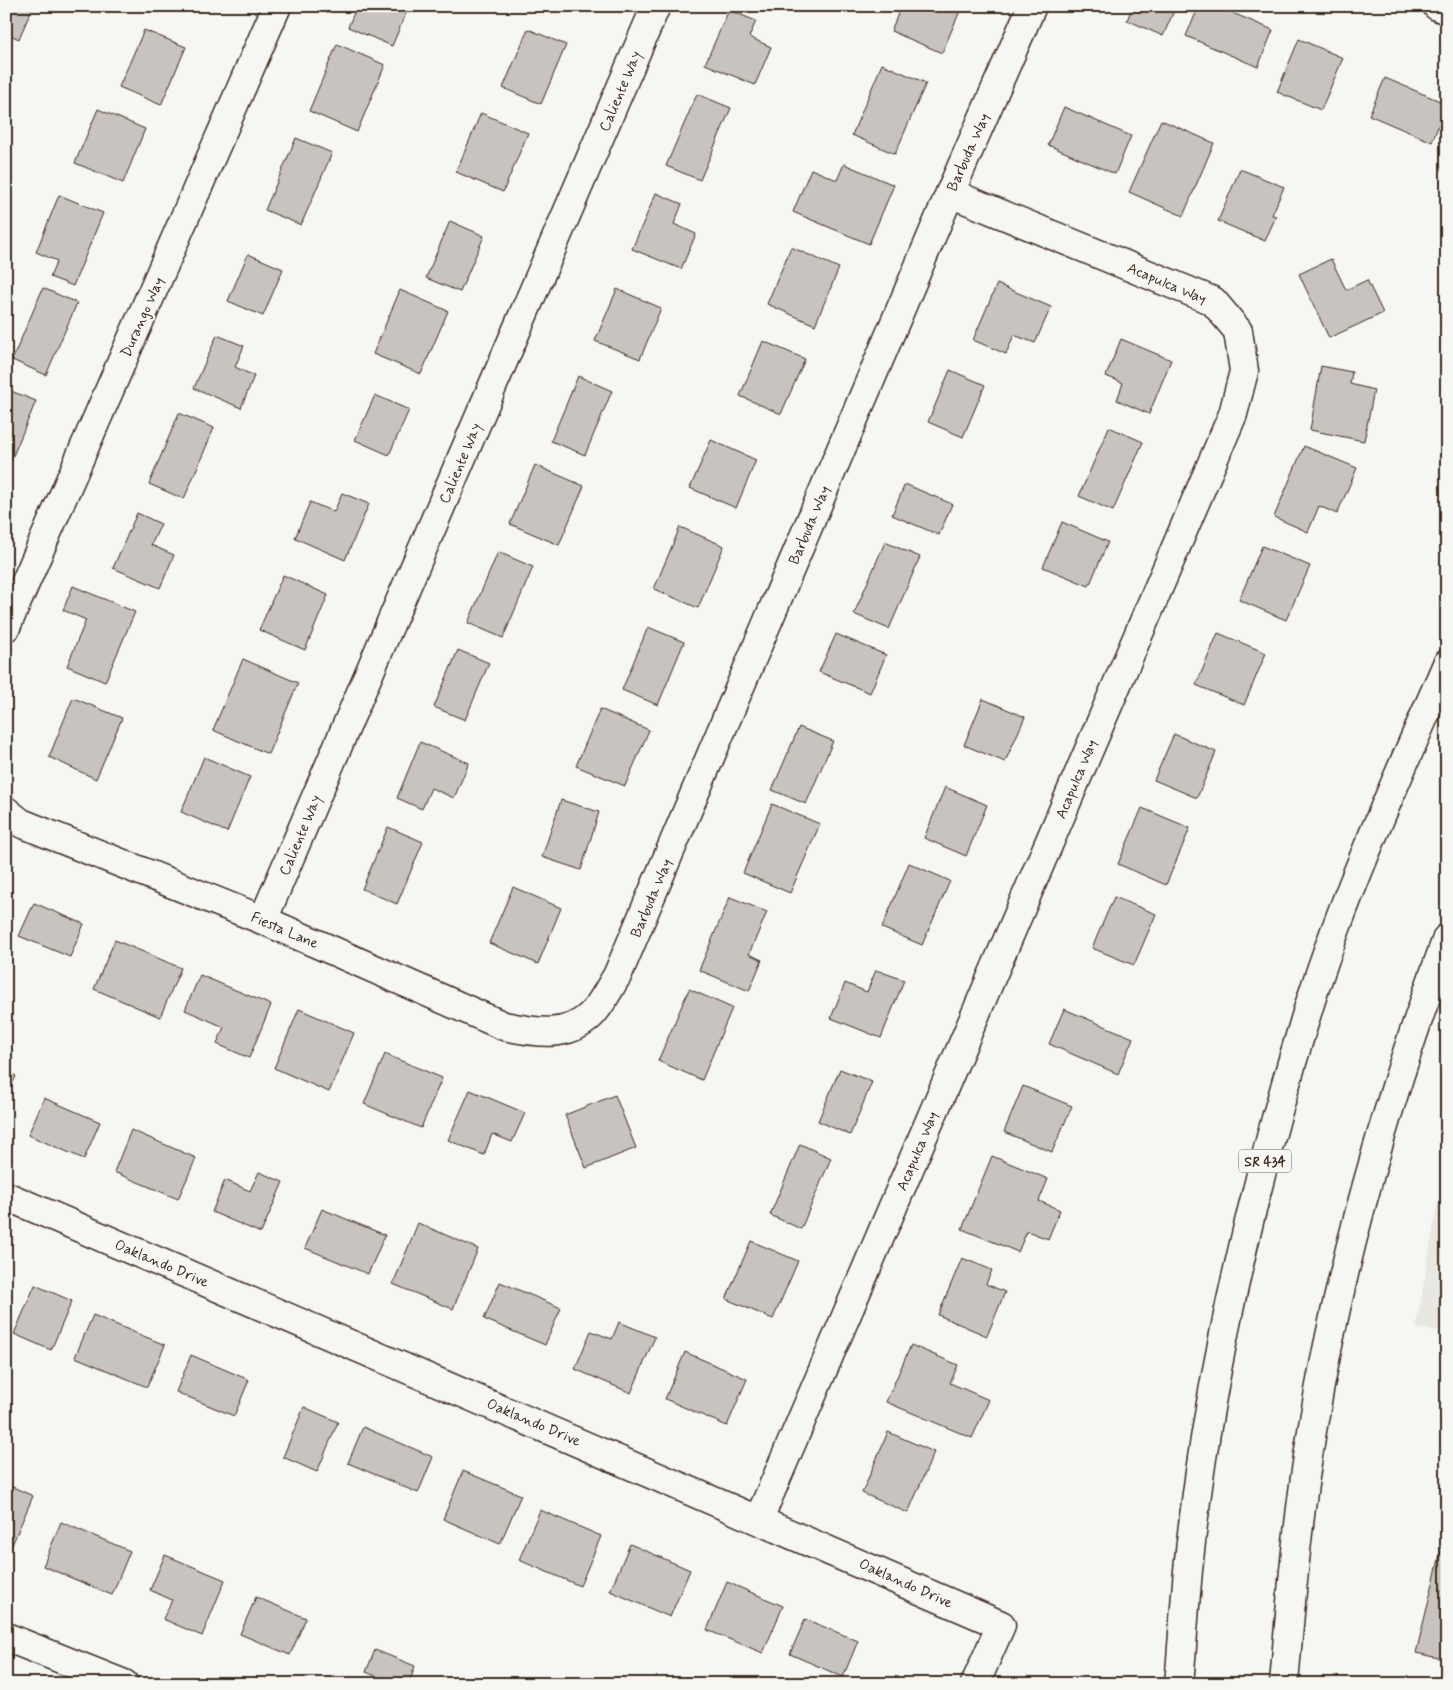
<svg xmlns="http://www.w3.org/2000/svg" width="1453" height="1690" font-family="Mynerve,sans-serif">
	<rect width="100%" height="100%" fill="#f6f6f2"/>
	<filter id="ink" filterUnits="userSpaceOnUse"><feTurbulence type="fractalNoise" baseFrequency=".02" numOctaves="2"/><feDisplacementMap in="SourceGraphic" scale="10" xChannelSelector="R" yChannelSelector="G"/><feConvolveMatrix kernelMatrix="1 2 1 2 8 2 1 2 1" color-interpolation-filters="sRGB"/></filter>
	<g filter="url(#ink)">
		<polygon fill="#e8e7e2" points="1447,1185 1447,1332 1416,1328 1437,1207"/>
		<g fill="#c8c3be" stroke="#3b2a1e">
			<polygon points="6,6 33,6 19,39 6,33"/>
			<polygon points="357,6 409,6 392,46 348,27"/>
			<polygon points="901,6 962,6 942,53 891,31"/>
			<polygon points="1133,6 1176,6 1163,36 1127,20"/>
			<polygon points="1199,6 1216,6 1273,30 1258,67 1186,36"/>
			<polygon points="729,10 756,21 749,37 771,47 755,85 705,64"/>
			<polygon points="528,29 566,45 541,104 503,88"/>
			<polygon points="144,30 186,47 161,105 119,87"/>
			<polygon points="1299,39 1343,58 1321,110 1277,92"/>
			<polygon points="337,44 385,65 357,132 309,111"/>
			<polygon points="882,64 926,83 895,154 852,135"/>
			<polygon points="1385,78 1447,104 1432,142 1369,115"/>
			<polygon points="697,94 731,108 700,180 666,166"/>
			<polygon points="1064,107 1131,136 1115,174 1048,145"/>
			<polygon points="98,109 145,129 123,183 75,163"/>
			<polygon points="481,113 528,133 503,192 456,172"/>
			<polygon points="1161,120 1214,143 1183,216 1129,192"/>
			<polygon points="296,138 332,153 301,225 265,210"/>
			<polygon points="844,164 894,185 869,244 793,212 811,169 837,180"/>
			<polygon points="1240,169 1284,187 1272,215 1276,216 1265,241 1218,221"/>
			<polygon points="656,193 682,204 674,224 696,234 681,269 632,249"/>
			<polygon points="59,195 103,213 73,286 50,277 57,261 36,252"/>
			<polygon points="450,221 484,236 460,292 426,278"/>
			<polygon points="791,247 839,268 815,325 767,304"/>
			<polygon points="248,254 283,269 263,316 228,301"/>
			<polygon points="1331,259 1346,290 1367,280 1383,313 1329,338 1299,274"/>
			<polygon points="997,284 1051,307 1035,343 1014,335 1006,354 973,340"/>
			<polygon points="43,288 77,303 46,375 12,360"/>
			<polygon points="617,289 661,308 640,359 595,341"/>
			<polygon points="400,290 448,311 421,374 373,354"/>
			<polygon points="217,335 244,346 235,367 254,376 241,408 194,388"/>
			<polygon points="1121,339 1171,360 1149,414 1117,400 1123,383 1106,376"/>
			<polygon points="763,341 805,359 781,414 740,396"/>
			<polygon points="1321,366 1352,372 1350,384 1374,390 1364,441 1310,430"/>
			<polygon points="950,370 985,385 963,437 928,422"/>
			<polygon points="578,376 612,391 585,455 551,441"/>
			<polygon points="6,389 36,401 10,463 6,461"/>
			<polygon points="375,395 409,410 389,455 355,440"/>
			<polygon points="179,413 214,428 184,499 149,484"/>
			<polygon points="1109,427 1143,442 1113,511 1079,496"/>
			<polygon points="711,440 756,460 736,508 690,488"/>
			<polygon points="1304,446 1357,468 1337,514 1319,506 1308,532 1274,517"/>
			<polygon points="535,465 584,486 559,545 510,524"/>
			<polygon points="905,484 952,504 939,535 892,515"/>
			<polygon points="342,493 369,504 345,560 295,538 310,502 334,512"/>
			<polygon points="137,513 161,524 151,545 174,555 160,588 113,568"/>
			<polygon points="1062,522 1108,542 1089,586 1043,567"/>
			<polygon points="680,527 724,546 698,608 654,589"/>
			<polygon points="885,542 920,557 889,629 854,614"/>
			<polygon points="1262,546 1310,566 1286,620 1239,600"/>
			<polygon points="498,552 533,567 503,638 468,623"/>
			<polygon points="283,575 328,595 305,650 259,630"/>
			<polygon points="73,586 135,612 105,682 67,666 86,620 63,610"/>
			<polygon points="648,627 684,642 658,705 622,690"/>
			<polygon points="1218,633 1266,653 1244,705 1196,685"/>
			<polygon points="836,634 886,655 870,693 819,672"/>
			<polygon points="458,650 489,663 465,720 434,707"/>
			<polygon points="243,659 298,683 268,754 213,730"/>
			<polygon points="73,698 122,718 96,779 49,757"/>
			<polygon points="983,699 1025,717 1005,762 964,745"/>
			<polygon points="600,709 649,730 625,786 576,766"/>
			<polygon points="799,727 833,741 806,804 772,790"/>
			<polygon points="1174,734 1216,752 1197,798 1154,780"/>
			<polygon points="420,742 469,763 454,798 431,788 422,809 397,798"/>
			<polygon points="204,757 250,777 227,832 181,812"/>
			<polygon points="945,787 987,805 966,856 924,838"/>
			<polygon points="561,800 599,812 581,870 542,857"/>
			<polygon points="772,804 820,824 790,893 743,873"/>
			<polygon points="1142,808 1190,828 1166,885 1118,864"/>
			<polygon points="388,827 423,842 397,904 362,889"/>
			<polygon points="909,863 950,881 922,945 882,928"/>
			<polygon points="513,887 561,908 538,964 489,943"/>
			<polygon points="730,897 767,912 749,954 762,960 749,991 699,970"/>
			<polygon points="1114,897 1156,914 1134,965 1092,948"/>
			<polygon points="34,903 84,924 70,957 19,936"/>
			<polygon points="115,940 181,968 160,1017 94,989"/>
			<polygon points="876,970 904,980 881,1038 831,1018 845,983 867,992"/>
			<polygon points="200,975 271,1005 249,1058 217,1044 224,1027 185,1010"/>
			<polygon points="689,989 732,1008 702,1080 658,1061"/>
			<polygon points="299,1009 354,1033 329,1092 274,1068"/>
			<polygon points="1064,1009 1133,1038 1118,1074 1049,1044"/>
			<polygon points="385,1054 442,1078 421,1128 364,1104"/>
			<polygon points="840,1069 872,1082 850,1135 818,1121"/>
			<polygon points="6,1072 16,1076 6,1098"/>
			<polygon points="1023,1086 1072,1106 1052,1152 1004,1132"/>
			<polygon points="470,1090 525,1113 512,1142 492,1134 484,1155 448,1140"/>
			<polygon points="615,1095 636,1148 586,1168 565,1115"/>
			<polygon points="44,1098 100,1122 84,1159 28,1135"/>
			<polygon points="131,1130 196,1158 178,1199 114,1172"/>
			<polygon points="800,1144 831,1158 801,1229 770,1215"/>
			<polygon points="992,1156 1048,1179 1039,1201 1060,1210 1048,1239 1027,1231 1018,1252 962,1229"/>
			<polygon points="259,1172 283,1182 261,1233 212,1212 225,1180 250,1191"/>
			<polygon points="322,1209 385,1235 368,1274 305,1248"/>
			<polygon points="418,1223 478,1249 453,1309 393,1284"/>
			<polygon points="751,1241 798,1261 773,1319 726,1299"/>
			<polygon points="962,1258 992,1270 986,1284 1005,1292 987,1336 938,1315"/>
			<polygon points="500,1282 561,1308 545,1345 484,1319"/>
			<polygon points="35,1285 72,1301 51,1350 14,1334"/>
			<polygon points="93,1315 165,1345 147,1387 75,1357"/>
			<polygon points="619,1322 655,1337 631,1393 575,1369 591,1331 612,1339"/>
			<polygon points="911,1345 958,1365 950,1383 989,1400 972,1438 886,1402"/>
			<polygon points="685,1352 747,1379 727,1426 665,1399"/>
			<polygon points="191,1355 249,1380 234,1416 176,1392"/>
			<polygon points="304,1407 338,1422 317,1472 283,1457"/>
			<polygon points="363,1427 433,1457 418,1493 348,1463"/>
			<polygon points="888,1432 934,1452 908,1513 862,1493"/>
			<polygon points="463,1471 521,1495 500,1544 443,1519"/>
			<polygon points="6,1484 33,1496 6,1559"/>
			<polygon points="540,1510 601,1536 580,1586 519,1560"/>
			<polygon points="61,1522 130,1551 112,1595 43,1566"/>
			<polygon points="1447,1526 1447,1660 1416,1653"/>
			<polygon points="630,1544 690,1570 670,1617 610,1591"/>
			<polygon points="165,1555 225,1580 202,1636 163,1619 172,1600 150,1590"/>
			<polygon points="727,1582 783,1606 763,1653 707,1630"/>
			<polygon points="256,1597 306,1618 290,1655 240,1634"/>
			<polygon points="805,1619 858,1641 843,1677 790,1654"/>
			<polygon points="375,1650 415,1666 409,1684 395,1684 366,1672"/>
		</g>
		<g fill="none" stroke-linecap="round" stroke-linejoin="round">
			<defs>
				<g id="minor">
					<polyline points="6,627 277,6"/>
					<path d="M6 811 21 823 263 920 504 1026C534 1032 567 1039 591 1015 602 1004 609 988 617 976L950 193 1032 6"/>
					<polyline points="263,920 656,6"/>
					<polyline points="6,1196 1001,1625 975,1684"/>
					<polyline points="759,1519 1233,414 1244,371 1238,331 1213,301 950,193"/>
				</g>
				<g id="tertiary">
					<polyline points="1437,6 1447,10"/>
					<polyline points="6,1637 124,1684"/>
				</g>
				<g id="primary">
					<path d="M1179 1684C1183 1640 1185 1595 1190 1551 1210 1364 1255 1179 1311 1000 1348 885 1399 775 1447 664"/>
					<path d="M1284 1684C1291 1599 1298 1515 1312 1431 1340 1262 1388 1098 1447 938"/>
				</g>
			</defs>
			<use href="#minor" stroke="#3b2a1e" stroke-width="31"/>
			<use href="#tertiary" stroke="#3b2a1e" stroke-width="31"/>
			<use href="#primary" stroke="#3b2a1e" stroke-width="31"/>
			<use href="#minor" stroke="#f6f6f2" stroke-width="28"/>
			<use href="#tertiary" stroke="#f6f6f2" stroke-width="28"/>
			<use href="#primary" stroke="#f6f6f2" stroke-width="28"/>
		</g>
	</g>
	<g text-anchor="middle" stroke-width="4.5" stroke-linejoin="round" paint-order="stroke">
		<rect fill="#f6f6f2" stroke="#73675e" stroke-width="1" x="1239" y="1149.5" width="52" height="23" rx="4"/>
		<g font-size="14" font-weight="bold" fill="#3b2a1e">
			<text x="1265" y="1166">SR 434</text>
		</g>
		<g font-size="15" fill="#3b2a1e" stroke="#f6f6f2">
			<text transform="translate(620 91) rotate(-67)" y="5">Caliente Way</text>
			<text transform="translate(968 152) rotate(-66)" y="5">Barbuda Way</text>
			<text transform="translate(1167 283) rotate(23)" y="5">Acapulca Way</text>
			<text transform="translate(142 317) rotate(-66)" y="5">Durango Way</text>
			<text transform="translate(460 463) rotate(-67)" y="5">Caliente Way</text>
			<text transform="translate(809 525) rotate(-67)" y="5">Barbuda Way</text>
			<text transform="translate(1076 779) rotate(-67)" y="5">Acapulca Way</text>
			<text transform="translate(300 835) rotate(-67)" y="5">Caliente Way</text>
			<text transform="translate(651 898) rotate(-67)" y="5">Barbuda Way</text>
			<text transform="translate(285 930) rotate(23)" y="5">Fiesta Lane</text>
			<text transform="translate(917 1151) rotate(-67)" y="5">Acapulca Way</text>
			<text transform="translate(162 1263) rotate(23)" y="5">Oaklando Drive</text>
			<text transform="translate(534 1422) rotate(23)" y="5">Oaklando Drive</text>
			<text transform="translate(906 1583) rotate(24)" y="5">Oaklando Drive</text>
		</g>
	</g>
	<rect width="1453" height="1690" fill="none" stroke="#f6f6f2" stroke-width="25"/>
	<rect x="12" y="12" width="1428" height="1665" fill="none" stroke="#3b2a1e" stroke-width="2" filter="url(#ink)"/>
</svg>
